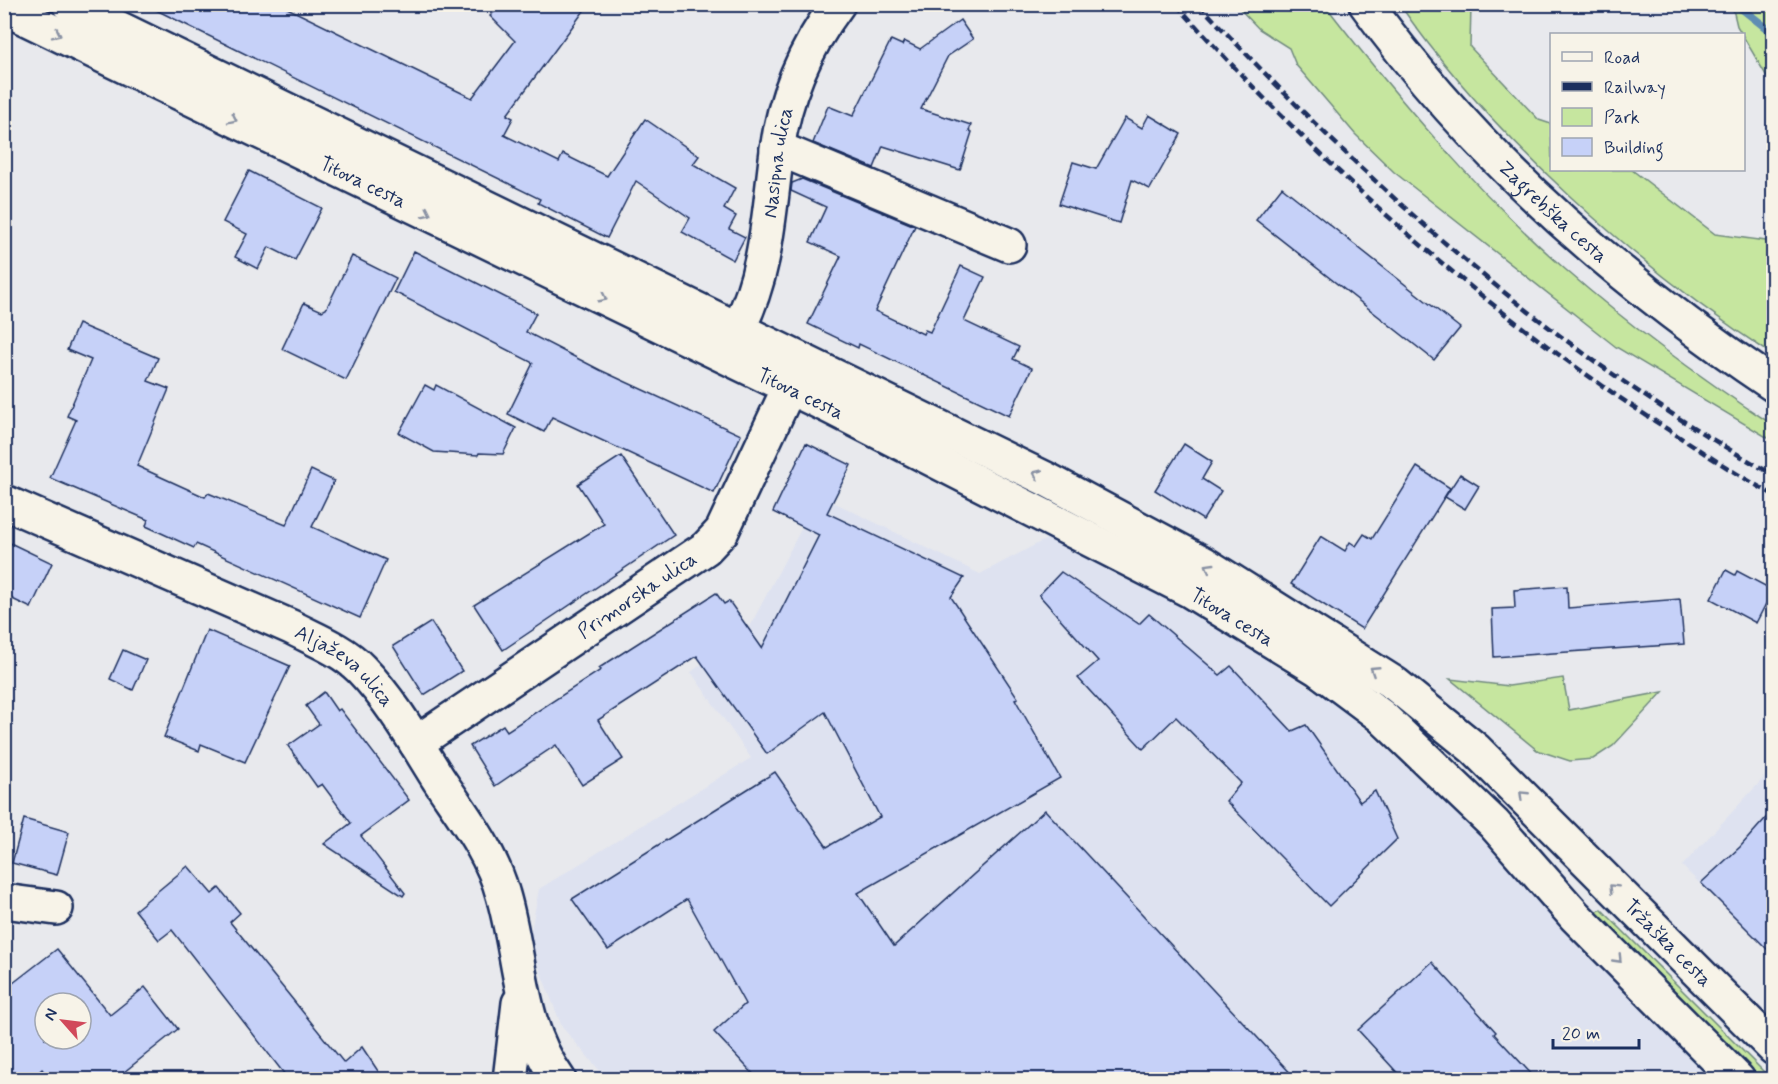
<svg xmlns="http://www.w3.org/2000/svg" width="1778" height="1084" font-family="Mynerve,sans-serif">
	<rect width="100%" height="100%" fill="#e8e9ed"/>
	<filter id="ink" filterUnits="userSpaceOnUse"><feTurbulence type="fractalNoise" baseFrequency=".0167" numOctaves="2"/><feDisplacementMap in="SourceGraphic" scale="12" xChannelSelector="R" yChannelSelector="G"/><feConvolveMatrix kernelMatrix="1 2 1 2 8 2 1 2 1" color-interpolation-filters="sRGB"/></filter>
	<g filter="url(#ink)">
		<g fill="#dee2f0">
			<polygon points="819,495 980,574 1052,536 1179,605 1336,704 1454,808 1720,1079 607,1079 562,1027 529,942 539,889 751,758 691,672 748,630"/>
			<polygon points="1773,768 1773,955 1682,866"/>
		</g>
		<g fill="#c6e69f" stroke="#708a7e" stroke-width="1.5">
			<path d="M1236 5H1325C1398 99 1476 191 1566 270 1631 327 1701 378 1773 425V441L1616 347 1394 172 1355 134 1296 65 1289 48 1259 29Z"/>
			<path d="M1400 5H1471L1470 47 1539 120 1551 124 1552 170H1632L1715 234 1773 242V355C1639 268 1491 136 1400 5Z"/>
			<polygon points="1732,5 1773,5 1773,87 1737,26"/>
			<polygon points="1563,678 1569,710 1663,692 1613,746 1593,759 1570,761 1537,750 1450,679 1509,686"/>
			<polygon points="1601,909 1771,1079 1760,1079 1755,1075 1593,915"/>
		</g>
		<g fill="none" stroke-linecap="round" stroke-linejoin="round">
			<polyline stroke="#5e8db3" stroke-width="8" points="1736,4 1774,34"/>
		</g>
		<g fill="#c6d1f8" stroke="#1b2f5e" stroke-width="1.5" fill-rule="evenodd">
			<polygon points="144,4 279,4 472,98 515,41 490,16 502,4 589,4 507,115 513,118 504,135 559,162 563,154 607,176 645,119 699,156 693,164 735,188 724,209 736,216 729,229 745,237 733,260 682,232 690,218 636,181 607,238 538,203 540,199"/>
			<polygon points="960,20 973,39 948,56 921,109 971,125 969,131 972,132 960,170 883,146 874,168 813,143 828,106 853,116 891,40 902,45 904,41 920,49"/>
			<polygon points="1149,115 1181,134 1150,189 1132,180 1119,223 1059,204 1073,162 1096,169 1125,118 1142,128"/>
			<polygon points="249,171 322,208 295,260 269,247 258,269 235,257 247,234 223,222"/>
			<polygon points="802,179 915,226 875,311 923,334 925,330 930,332 961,266 985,277 964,321 1019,347 1013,359 1032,368 1009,416 859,344 858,348 808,324 841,256 810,242 826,207 791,191 792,183"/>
			<polygon points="1282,187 1460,328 1434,360 1256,220"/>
			<polygon points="414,251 536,313 526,332 600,370 741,435 714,493 552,417 544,432 508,414 533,363 394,292"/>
			<polygon points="352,256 396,278 346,380 282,349 304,303 322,311 326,309"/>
			<polygon points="78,324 158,358 148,381 169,389 137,466 205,497 208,493 286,525 311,470 334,481 312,527 386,560 360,618 196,544 194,548 146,526 148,520 50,478 76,420 67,416 91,360 67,350"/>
			<polygon points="425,385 434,390 436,385 516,428 503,454 479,453 478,455 434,452 399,433"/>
			<polygon points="806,443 851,465 827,513 964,578 951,597 1018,698 1015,699 1060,778 858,893 894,946 1045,810 1297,1080 759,1080 714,1032 745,1004 687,899 608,950 572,899 775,772 827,847 880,817 825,712 767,754 697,656 598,720 623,759 582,785 556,745 495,786 470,746 503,725 507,731 601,670 599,668 716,593 724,604 729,601 762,648 819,535 773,512"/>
			<polygon points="1184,444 1212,462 1202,479 1221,491 1203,520 1155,490"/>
			<polygon points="621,456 674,535 503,650 474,605 604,524 578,484"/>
			<polygon points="1417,467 1450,488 1362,629 1291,584 1321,536 1345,551 1350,542 1356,546 1364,534 1372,539"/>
			<polygon points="1460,474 1479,486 1465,509 1445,497"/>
			<polygon points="4,540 52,563 31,608 4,595"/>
			<polygon points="1726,570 1735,575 1737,571 1773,590 1756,623 1711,599"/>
			<polygon points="1061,572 1139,624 1149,614 1220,675 1231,666 1292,731 1306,725 1360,802 1375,791 1397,839 1329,906 1226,801 1241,783 1176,717 1143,749 1078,678 1098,661 1039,595"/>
			<polygon points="1567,586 1568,608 1680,599 1684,644 1494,657 1492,609 1515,608 1514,590"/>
			<polygon points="431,622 462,671 424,695 393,646"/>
			<polygon points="207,630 290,666 245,762 201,744 199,751 164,737"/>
			<polygon points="123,650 146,660 133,690 110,679"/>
			<polygon points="324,692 337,711 340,709 409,800 361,836 405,893 403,896 324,844 351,823 322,784 317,787 288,746 319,724 306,706"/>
			<polygon points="1773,810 1773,955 1701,883 1740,847"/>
			<polygon points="24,819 69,832 57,875 12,863"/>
			<polygon points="188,866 212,894 219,888 240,913 230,922 344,1063 362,1047 384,1080 289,1080 172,930 159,940 135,910"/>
			<path d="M57 949 110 1015 145 987 178 1029 114 1080H50L42 1069 30 1080H4V990ZM45 1003H81V1039H45Z"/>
			<polygon points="1432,962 1496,1032 1494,1034 1537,1080 1404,1080 1358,1030"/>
		</g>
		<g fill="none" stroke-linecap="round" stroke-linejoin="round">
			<defs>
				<g id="street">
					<polyline points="777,148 1009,245"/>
					<path id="s1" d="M4 502 291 627C314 639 343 650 361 669 392 701 415 742 439 780 463 816 492 853 503 895 521 957 519 1026 559 1080"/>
					<path id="s2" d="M416 743 706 548 722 531 789 388"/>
					<polyline points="4,901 56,908"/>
					<polyline points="510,1080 519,1003"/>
				</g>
				<g id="secondary">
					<path id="s3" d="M69 4 1046 479 1203 563 1395 684 1475 749 1774 1048"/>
					<path id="s4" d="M1366 4C1475 155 1620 282 1774 385"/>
					<path id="s5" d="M4 8 830 407 1189 590 1318 669 1381 716 1494 824 1575 916 1738 1080"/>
					<path id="s6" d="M738 329C767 273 769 212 777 151 784 97 806 47 838 4"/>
				</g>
			</defs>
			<use href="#street" stroke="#1b2f5e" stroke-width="38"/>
			<use href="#secondary" stroke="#1b2f5e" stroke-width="38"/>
			<use href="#street" stroke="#f7f3e8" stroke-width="33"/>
			<use href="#secondary" stroke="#f7f3e8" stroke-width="33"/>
			<g stroke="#1b2f5e" stroke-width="4.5" stroke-dasharray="9 4.5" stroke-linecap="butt">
				<path d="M1176 4C1320 165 1480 308 1661 425 1698 449 1735 474 1774 495"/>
				<path d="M1199 4C1368 186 1555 354 1774 475"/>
			</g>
		</g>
		<defs><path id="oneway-chevron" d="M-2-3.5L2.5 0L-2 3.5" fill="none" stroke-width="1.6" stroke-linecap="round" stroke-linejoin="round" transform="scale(1.5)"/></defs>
		<g stroke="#8991a3">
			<use href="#oneway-chevron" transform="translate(57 34) rotate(26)"/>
			<use href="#oneway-chevron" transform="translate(233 119) rotate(26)"/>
			<use href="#oneway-chevron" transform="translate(427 213) rotate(26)"/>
			<use href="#oneway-chevron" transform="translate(603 298) rotate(26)"/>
			<use href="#oneway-chevron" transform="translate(1037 474) rotate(-155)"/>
			<use href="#oneway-chevron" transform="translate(1209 567) rotate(-149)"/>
			<use href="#oneway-chevron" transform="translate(1374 670) rotate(-147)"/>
			<use href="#oneway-chevron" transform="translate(1523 795) rotate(-136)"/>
			<use href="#oneway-chevron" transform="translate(1613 888) rotate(-135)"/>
			<use href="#oneway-chevron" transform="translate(1618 959) rotate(46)"/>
		</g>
	</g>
	<g text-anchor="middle" stroke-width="4.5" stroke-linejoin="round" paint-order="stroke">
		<g font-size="20" fill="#1b2f5e" stroke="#f7f3e8">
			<text dy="7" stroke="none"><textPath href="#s6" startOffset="172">Nasipna ulica</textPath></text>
			<text dy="7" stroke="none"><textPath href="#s5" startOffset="399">Titova cesta</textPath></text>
			<text dy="7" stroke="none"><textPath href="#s4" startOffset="280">Zagrebška cesta</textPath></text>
			<text dy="7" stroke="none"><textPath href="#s5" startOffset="885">Titova cesta</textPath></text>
			<text dy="7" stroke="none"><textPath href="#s2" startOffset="266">Primorska ulica</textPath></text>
			<text dy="7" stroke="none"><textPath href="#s5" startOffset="1371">Titova cesta</textPath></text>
			<text dy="7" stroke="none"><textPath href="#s1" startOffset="380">Aljaževa ulica</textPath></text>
			<text dy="7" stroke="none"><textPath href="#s3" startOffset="1868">Tržaška cesta</textPath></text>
		</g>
	</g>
	<rect width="1778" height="1084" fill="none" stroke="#f7f3e8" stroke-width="24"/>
	<rect x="12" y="12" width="1754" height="1060" fill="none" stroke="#1b2f5e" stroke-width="2" filter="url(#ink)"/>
	<rect x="1550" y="33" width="195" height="138" fill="#f7f3e8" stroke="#9fa5b1" stroke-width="1.5"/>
	<rect x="1562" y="52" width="30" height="9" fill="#f7f3e8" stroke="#9fa5b1" stroke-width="1.5"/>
	<text x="1604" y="63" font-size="18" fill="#1b2f5e">Road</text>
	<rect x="1562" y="82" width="30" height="9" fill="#1b2f5e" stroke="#9fa5b1" stroke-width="1.5"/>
	<text x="1604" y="93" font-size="18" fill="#1b2f5e">Railway</text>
	<rect x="1562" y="108" width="30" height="18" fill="#c6e69f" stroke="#9fa5b1" stroke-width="1.5"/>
	<text x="1604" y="123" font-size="18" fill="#1b2f5e">Park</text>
	<rect x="1562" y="138" width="30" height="18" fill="#c6d1f8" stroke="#9fa5b1" stroke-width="1.5"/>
	<text x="1604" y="153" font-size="18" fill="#1b2f5e">Building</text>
	<g transform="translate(63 1021) rotate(298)"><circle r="28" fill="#f7f3e8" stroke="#9fa5b1" stroke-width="1.5"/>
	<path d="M0-4.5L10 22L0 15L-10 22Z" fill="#d1495b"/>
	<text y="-9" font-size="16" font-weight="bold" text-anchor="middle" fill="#1b2f5e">N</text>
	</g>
	<path d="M1553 1039v9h86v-9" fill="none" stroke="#1b2f5e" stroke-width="3"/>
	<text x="1562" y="1039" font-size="18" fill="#1b2f5e" stroke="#f7f3e8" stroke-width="4.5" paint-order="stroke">20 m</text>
</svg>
